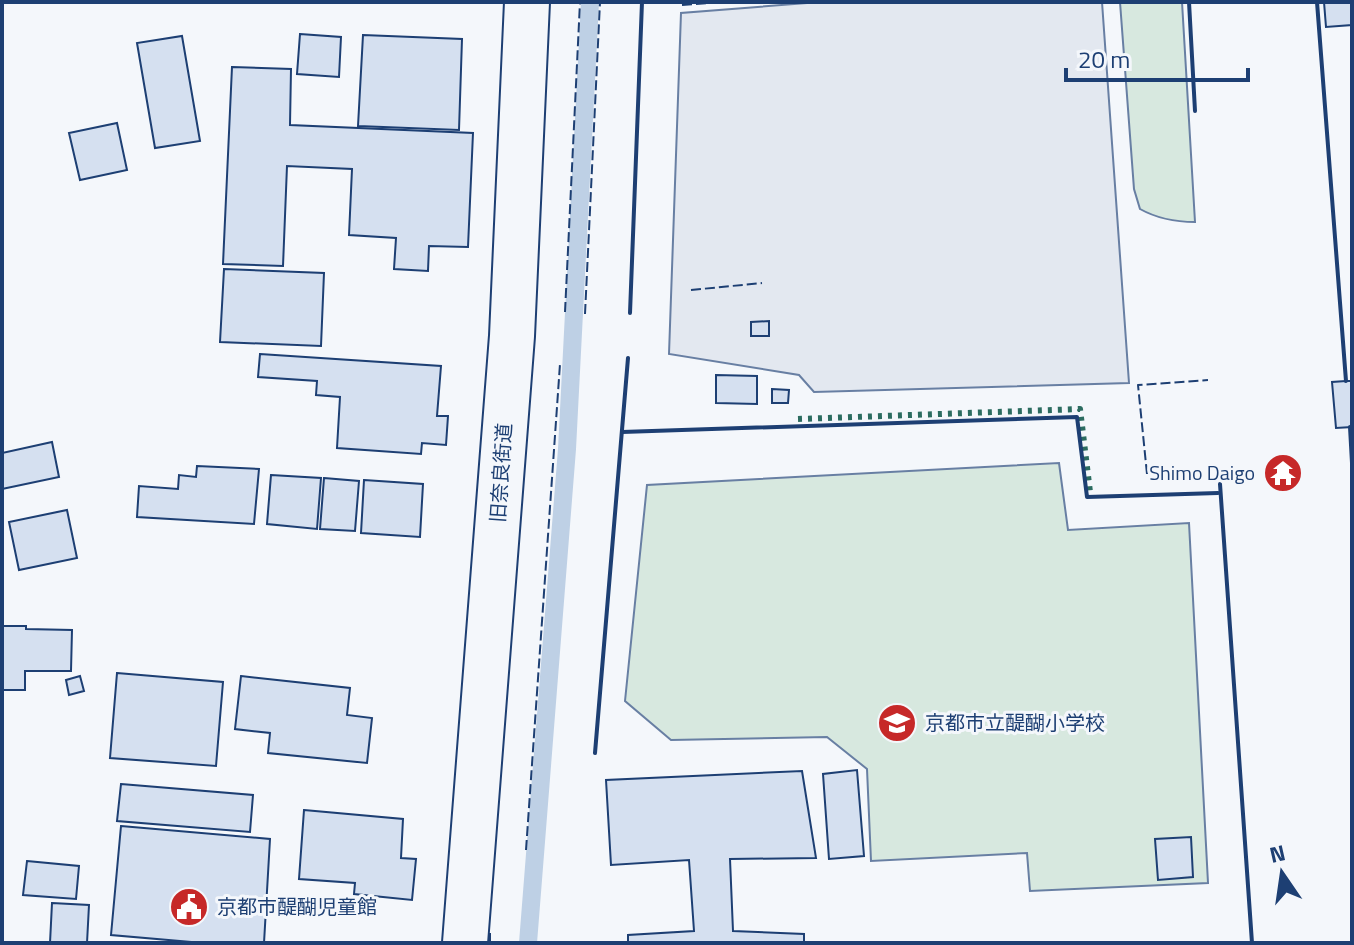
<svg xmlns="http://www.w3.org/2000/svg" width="1354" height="945" font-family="'Titillium Web','Noto Sans JP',sans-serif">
	<rect width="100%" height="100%" fill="#f4f7fb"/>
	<g fill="#d7e8df" stroke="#687fa3" stroke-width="2">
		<path d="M1120 2H1182L1195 222C1175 222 1158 219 1140 209L1134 189Z"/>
		<polygon points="1059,463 1068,530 1189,523 1208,883 1030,891 1027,853 871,861 867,769 827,737 671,740 625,701 647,485"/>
	</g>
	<polygon fill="#e3e8f0" stroke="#687fa3" stroke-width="2" points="820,2 1102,2 1129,383 814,392 799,375 669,354 681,13"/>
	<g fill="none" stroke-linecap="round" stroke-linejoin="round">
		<polyline stroke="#bed0e5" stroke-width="18" points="528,943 567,449 590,2"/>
	</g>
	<g fill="#d5e0f0" stroke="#1d3f73" stroke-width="2">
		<polygon points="1324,2 1352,2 1352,25 1326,27"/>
		<polygon points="300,34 341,37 339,77 297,74"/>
		<polygon points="363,35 462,39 459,130 358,126"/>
		<polygon points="182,36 200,141 155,148 137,43"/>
		<polygon points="232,67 291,69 290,125 473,133 468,247 429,246 428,271 394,269 396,238 349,235 352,169 287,166 283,266 223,264"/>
		<polygon points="117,123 127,170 80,180 69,133"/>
		<polygon points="224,269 324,273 321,346 220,342"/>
		<polygon points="769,321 769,336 751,336 751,322"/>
		<polygon points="260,354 441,366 437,416 448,416 446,445 422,443 421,454 337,448 340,397 316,395 317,381 258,377"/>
		<polygon points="716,375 757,376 757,404 716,403"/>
		<polygon points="1346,381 1352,381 1352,427 1336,428 1332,382"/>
		<polygon points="772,389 789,390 788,403 772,403"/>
		<polygon points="52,442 59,477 2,489 2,453"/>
		<polygon points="197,466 259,469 254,524 137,517 139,486 178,489 179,475 196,477"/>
		<polygon points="271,475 321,478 317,529 267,524"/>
		<polygon points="324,478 359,481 355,531 320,529"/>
		<polygon points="364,480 423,484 420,537 361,533"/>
		<polygon points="67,510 77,558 19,570 9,522"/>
		<polygon points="2,626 26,626 26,629 72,630 71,671 25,671 25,690 2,690"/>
		<polygon points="117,673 223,682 216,766 110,758"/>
		<polygon points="80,676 84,691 69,695 66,680"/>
		<polygon points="241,676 350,688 347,715 372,718 367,763 268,753 270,733 235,729"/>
		<polygon points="857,770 864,856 829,859 823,774"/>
		<polygon points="802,771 816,858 730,859 733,931 804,934 804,943 628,943 628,935 694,931 689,860 611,865 606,780"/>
		<polygon points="121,784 253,795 250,832 117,821"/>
		<polygon points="304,810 403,819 401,858 416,859 412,900 354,894 355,883 299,879"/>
		<polygon points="121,826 270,839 264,943 203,943 111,935"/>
		<polygon points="1191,837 1193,877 1158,880 1155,839"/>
		<polygon points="27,861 79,866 76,899 23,895"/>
		<polygon points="52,903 89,905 87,943 50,943"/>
	</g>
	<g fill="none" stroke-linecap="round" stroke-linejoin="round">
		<defs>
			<polyline id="minor" points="465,943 512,336 527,2"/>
		</defs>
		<use href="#minor" stroke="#1d3f73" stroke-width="48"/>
		<use href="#minor" stroke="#f4f7fb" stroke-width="44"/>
		<polyline stroke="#2c6c60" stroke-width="6" stroke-dasharray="4 6" stroke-linecap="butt" points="798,419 1080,409 1090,492"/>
		<g stroke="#1d3f73" stroke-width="2" stroke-dasharray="10 4" stroke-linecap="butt">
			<polyline points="682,5 725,2"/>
			<polyline points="691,290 762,283"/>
			<polyline points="565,312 580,2"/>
			<polyline points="585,314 600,2"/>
			<polyline points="1147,474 1138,385 1208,380"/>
			<polyline points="526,850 560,364"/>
			<polyline points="490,943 490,929"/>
		</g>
		<g stroke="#1d3f73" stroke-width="4">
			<polyline points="1189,2 1195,111"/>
			<polyline points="1317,2 1346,381"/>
			<polyline points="630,313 642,2"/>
			<polyline points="1350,427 1352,463"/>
			<polyline points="622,432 1077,417 1087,497 1218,493"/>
			<polyline points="1220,484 1252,943"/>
			<polyline points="595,753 628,358"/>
		</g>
	</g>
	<defs>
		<symbol id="temple-disc" viewBox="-11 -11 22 22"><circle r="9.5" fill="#c62828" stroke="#f4f7fb"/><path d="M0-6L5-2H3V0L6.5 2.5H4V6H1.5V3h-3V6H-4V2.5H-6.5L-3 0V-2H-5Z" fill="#fff"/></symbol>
		<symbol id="school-disc" viewBox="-11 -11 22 22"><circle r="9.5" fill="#c62828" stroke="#f4f7fb"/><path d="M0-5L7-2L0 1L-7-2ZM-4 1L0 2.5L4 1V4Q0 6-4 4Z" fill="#fff"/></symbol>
		<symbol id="civic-disc" viewBox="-11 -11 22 22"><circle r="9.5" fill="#c62828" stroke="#f4f7fb"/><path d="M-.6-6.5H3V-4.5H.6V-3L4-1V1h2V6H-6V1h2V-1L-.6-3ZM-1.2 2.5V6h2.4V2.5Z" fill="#fff"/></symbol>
	</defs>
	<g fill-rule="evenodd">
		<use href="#temple-disc" x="1261" y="451" width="44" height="44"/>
		<use href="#school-disc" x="875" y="701" width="44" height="44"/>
		<use href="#civic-disc" x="167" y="885" width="44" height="44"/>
	</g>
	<g text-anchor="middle" stroke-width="6" stroke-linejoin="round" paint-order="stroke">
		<g font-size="20" fill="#1d3f73" stroke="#f4f7fb">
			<text transform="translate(501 473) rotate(-86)" y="7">旧奈良街道</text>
		</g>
		<g font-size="20" fill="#1d3f73" stroke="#f4f7fb" text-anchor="start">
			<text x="1255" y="480" text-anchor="end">Shimo Daigo</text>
			<text x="925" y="730">京都市立醍醐小学校</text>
			<text x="217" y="914">京都市醍醐児童館</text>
		</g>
	</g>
	<rect width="1354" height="945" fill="none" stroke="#1d3f73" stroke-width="8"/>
	<g transform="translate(1282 873) rotate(347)" stroke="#f4f7fb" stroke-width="6" paint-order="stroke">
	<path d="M0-6L14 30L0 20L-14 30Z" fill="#1d3f73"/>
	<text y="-12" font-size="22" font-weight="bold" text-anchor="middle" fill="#1d3f73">N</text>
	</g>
	<path d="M1066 68v12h182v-12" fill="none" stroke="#1d3f73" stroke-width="4"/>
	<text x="1078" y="68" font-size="24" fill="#1d3f73" stroke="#f4f7fb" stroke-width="6" paint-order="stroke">20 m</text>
</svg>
